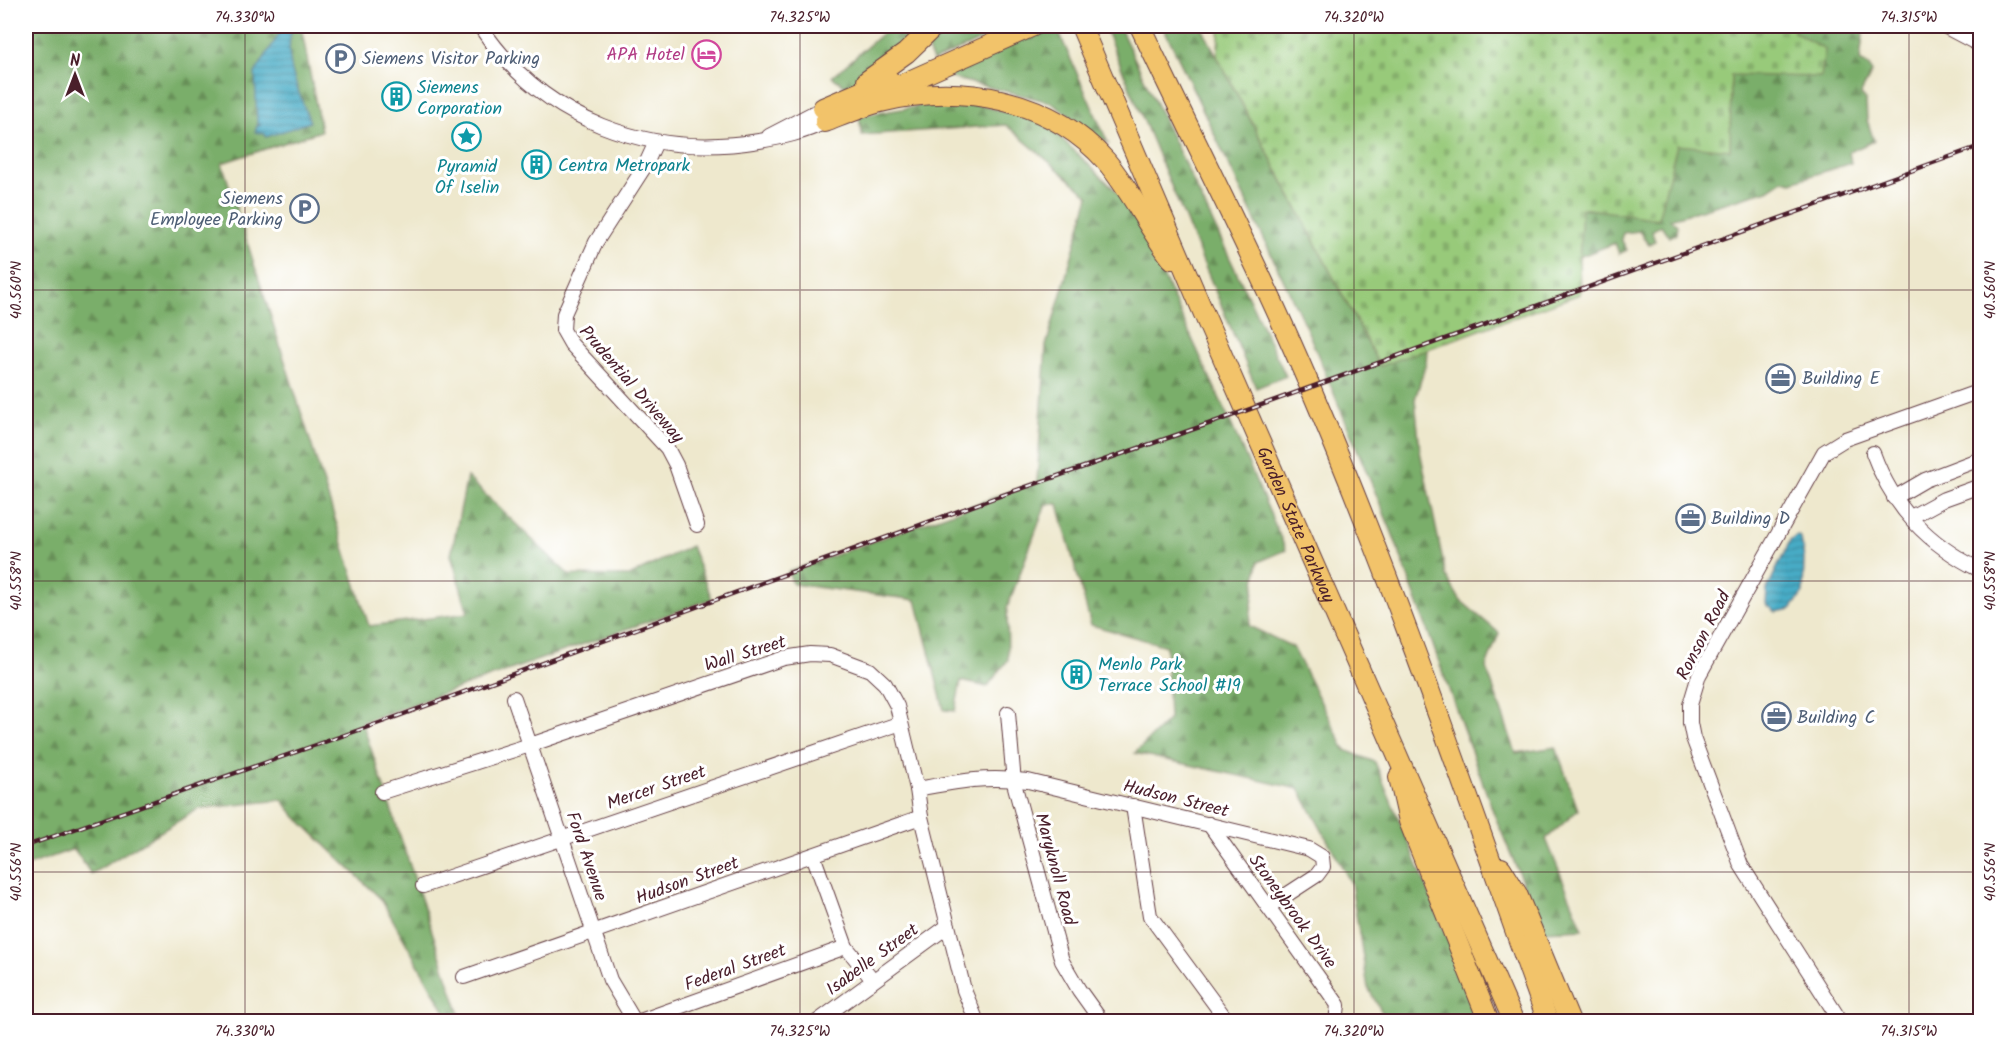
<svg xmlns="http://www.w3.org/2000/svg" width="2006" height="1047" font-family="Kalam,sans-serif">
	<defs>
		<pattern id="forest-firs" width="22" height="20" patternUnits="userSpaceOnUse" patternTransform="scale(1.5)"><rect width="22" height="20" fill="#7aae6a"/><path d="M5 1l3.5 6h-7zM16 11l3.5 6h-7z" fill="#668d57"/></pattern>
		<pattern id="cemetery-stones" width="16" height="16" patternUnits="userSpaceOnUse" patternTransform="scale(1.5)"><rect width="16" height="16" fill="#98ca7a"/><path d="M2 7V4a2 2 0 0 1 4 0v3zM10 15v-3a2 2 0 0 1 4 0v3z" fill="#84ad6a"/></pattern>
		<pattern id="water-rules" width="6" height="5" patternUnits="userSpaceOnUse" patternTransform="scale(1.5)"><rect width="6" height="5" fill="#47acc6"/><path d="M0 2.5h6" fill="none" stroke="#3d8ba1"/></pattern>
	</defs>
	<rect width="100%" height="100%" fill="#fff"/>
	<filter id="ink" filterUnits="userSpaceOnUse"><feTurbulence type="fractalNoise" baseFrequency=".0167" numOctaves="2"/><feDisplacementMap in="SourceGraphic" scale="12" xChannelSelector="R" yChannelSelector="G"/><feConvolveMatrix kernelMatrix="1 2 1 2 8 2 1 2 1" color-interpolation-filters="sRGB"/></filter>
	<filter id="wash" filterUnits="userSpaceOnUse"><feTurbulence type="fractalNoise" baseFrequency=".008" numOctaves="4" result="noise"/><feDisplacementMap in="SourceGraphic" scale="24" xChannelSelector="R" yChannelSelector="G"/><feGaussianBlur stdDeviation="1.35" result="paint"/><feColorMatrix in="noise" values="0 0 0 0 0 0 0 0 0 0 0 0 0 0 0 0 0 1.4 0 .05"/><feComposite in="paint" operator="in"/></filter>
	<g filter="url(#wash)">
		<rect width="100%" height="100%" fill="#eee8cd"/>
		<g fill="url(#forest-firs)" stroke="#62664a" stroke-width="1.5">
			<polygon points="26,26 301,26 321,131 222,163 369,626 468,613 451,555 467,477 569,575 629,576 691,546 712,599 362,722 462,1021 445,1021 445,1012 381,899 295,816 282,800 198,809 91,874 74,849 26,866"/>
			<polygon points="891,26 1013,26 933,61 923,38 852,90 832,77"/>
			<polygon points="1051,26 1056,26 1108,143 1050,102 943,76"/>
			<polygon points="1104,26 1119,26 1286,376 1256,388"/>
			<polygon points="1163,26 1201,26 1380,366 1427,349 1426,363 1415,399 1420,451 1446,576 1460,600 1499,633 1486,667 1516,753 1556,747 1578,810 1546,839 1583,929 1543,931 1494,814 1393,535 1309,334"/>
			<polygon points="1782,26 1864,26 1860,61 1869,66 1872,72 1860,95 1866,101 1867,120 1874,141 1849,152 1851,163 1792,182 1783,180 1768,190 1670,219 1677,225 1676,234 1669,237 1661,225 1652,231 1655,241 1649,245 1639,231 1623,233 1621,239 1627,250 1619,254 1615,243 1579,257 1573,209 1652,212 1659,173 1718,80"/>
			<polygon points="957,100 1043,121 1130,204 1229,419 1286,550 1258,562 1249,626 1293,647 1345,750 1375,762 1482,1021 1387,1021 1368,988 1351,883 1299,789 1135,753 1169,719 1166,646 1091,625 1058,504 1046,504 1007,608 1008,660 987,687 961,681 955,711 944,710 916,600 793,584 788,572 1037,482 1046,346 1089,196 1006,125 862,135 859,116"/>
		</g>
		<polygon fill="url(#cemetery-stones)" stroke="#717452" stroke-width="1.5" points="1220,26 1793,26 1794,32 1825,50 1821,77 1731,75 1730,150 1677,145 1658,219 1582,208 1579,261 1580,294 1380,366 1217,56"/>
		<g fill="url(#water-rules)" stroke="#486678" stroke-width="1.5">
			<path d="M284 26 293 27C281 57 300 94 310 122L266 137 265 134 255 132 257 126 261 125 257 124 255 73Z"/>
			<polygon points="1797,535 1801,538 1804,559 1803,593 1791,609 1776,612 1766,604 1767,589 1790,541"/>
		</g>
	</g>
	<g filter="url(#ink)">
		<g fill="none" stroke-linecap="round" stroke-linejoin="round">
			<defs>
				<g id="minor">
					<path d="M480 26C543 121 649 159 759 141 783 137 803 133 825 122"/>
					<polyline points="1944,26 1980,45"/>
					<polyline points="769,136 823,108"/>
					<polyline points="656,142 645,166 596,242 564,314 563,330 571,344 667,448 676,465 697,525"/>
					<path d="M1873 453C1893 508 1928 544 1980 570"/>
					<polyline points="1894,498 1925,480 1980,459"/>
					<polyline points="1911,517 1944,499 1980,486"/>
					<polyline points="514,698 610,980 635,1022"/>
					<polyline points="1008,713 1014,783 1062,961 1079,990 1102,1022"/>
					<path d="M917 789C959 781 985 776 1028 781L1309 849 1322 857 1323 867 1317 875 1268 907"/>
					<polyline points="382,792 530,745 784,658 810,654 830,655 870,670 885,684 897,706 917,789 921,817 964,990 977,1022"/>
					<polyline points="1133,806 1150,916 1228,1022"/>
					<polyline points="1209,824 1338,1005 1336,1022"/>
					<polyline points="813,855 846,947 873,980"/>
					<polyline points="423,886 901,723"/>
					<polyline points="464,977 921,817"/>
					<polyline points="637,1022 846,947"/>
					<polyline points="817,1022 948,926"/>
					<polyline points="1841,1022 1741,865 1693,738 1690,723 1690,705 1699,675 1824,452 1845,439 1980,391"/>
				</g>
				<g id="highway">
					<path id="s1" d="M1081 26 1207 321 1514 1022"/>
					<path d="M1140 26C1200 153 1265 278 1319 408 1404 609 1474 816 1548 1022"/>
					<polyline points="867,81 906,53 934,26"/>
					<polyline points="878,95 1033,26"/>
					<polyline points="823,108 889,80"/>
					<path d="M825 122C843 115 861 107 880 102 960 82 1050 98 1106 161 1132 192 1148 228 1172 259"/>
					<polyline points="1399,777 1409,821 1489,1022"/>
					<polyline points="1501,868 1517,894 1570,1022"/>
				</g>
			</defs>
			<use href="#minor" stroke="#633d43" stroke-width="16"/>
			<use href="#highway" stroke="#633d43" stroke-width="22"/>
			<use href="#minor" stroke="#fff" stroke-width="14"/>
			<use href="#highway" stroke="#f2c36a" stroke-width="20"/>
			<defs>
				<polyline id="rail" points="26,846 382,722 994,498 1217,421 1980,146"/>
			</defs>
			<use href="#rail" stroke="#4a1f2b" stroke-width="4.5"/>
			<use href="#rail" stroke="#fff" stroke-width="2" stroke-dasharray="7" stroke-linecap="butt"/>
		</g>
	</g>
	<path fill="none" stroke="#4a1f2b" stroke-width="1.5" stroke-opacity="0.45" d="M245 26V1022M800 26V1022M1354 26V1022M1909 26V1022M26 290H1980M26 581H1980M26 872H1980"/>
	<defs>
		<symbol id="hotel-ring" viewBox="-11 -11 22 22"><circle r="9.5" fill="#fff" stroke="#d1479c" stroke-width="1.5"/><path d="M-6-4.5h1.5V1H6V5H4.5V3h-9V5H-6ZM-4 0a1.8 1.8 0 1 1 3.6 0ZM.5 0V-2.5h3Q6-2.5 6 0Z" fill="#d1479c"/></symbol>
		<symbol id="parking-ring" viewBox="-11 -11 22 22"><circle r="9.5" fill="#fff" stroke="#5c6f8a" stroke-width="1.5"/><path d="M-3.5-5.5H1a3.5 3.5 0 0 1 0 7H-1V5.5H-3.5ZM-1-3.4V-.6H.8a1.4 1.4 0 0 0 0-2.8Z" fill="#5c6f8a"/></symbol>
		<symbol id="building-ring" viewBox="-11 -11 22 22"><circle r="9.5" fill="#fff" stroke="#0f9aa8" stroke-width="1.5"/><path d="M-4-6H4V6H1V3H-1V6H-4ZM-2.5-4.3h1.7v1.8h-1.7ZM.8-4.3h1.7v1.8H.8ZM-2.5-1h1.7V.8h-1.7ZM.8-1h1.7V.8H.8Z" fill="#0f9aa8"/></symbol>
		<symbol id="sight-ring" viewBox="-11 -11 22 22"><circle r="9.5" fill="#fff" stroke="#0f9aa8" stroke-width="1.5"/><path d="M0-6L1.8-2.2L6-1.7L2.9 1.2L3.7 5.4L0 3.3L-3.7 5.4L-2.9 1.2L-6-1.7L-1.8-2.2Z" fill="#0f9aa8"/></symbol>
		<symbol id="office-ring" viewBox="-11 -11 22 22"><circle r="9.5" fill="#fff" stroke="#5c6f8a" stroke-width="1.5"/><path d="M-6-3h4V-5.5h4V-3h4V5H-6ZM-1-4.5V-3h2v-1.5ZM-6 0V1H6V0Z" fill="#5c6f8a"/></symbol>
	</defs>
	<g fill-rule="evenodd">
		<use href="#hotel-ring" x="690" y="38" width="33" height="33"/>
		<use href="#parking-ring" x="324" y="42" width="33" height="33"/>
		<use href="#building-ring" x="380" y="80" width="33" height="33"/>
		<use href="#sight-ring" x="450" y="120" width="33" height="33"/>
		<use href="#building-ring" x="520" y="148" width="33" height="33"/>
		<use href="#parking-ring" x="288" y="192" width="33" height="33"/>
		<use href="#office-ring" x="1764" y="362" width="33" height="33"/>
		<use href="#office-ring" x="1674" y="502" width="33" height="33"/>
		<use href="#building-ring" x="1060" y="658" width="33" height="33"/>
		<use href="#office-ring" x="1760" y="700" width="33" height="33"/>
	</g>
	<g text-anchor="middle" stroke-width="6" stroke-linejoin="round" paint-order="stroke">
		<g font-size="18" fill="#b23c85" stroke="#fff" text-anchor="end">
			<text x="685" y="60">APA Hotel</text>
		</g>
		<g font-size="18" fill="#4e5e75" stroke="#fff" text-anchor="start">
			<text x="362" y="64">Siemens Visitor Parking</text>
			<text x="283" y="204" text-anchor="end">Siemens<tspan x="283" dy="21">Employee Parking</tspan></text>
			<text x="1802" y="384">Building E</text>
			<text x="1711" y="524">Building D</text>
			<text x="1797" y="723">Building C</text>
		</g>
		<g font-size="18" fill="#0d838f" stroke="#fff" text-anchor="start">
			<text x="417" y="93">Siemens<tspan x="417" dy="21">Corporation</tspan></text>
			<text x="558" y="171">Centra Metropark</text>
			<text x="467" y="172" text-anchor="middle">Pyramid<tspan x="467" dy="21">Of Iselin</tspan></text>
			<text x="1098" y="670">Menlo Park<tspan x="1098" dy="21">Terrace School #19</tspan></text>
		</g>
		<g font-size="18" fill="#4a1f2b" stroke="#fff">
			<text transform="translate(632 384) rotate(49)" y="6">Prudential Driveway</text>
			<text dy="6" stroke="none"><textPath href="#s1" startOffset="543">Garden State Parkway</textPath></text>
			<text transform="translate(1703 635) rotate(-63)" y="6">Ronson Road</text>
			<text transform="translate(745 653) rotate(-17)" y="6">Wall Street</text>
			<text transform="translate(656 787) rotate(-19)" y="6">Mercer Street</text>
			<text transform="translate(1176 798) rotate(14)" y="6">Hudson Street</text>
			<text transform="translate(587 856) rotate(71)" y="6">Ford Avenue</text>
			<text transform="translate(1056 869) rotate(75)" y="6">Maryknoll Road</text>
			<text transform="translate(687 880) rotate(-20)" y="6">Hudson Street</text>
			<text transform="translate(1293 911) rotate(54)" y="6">Stoneybrook Drive</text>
			<text transform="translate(872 959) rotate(-36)" y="6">Isabelle Street</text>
			<text transform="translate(735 967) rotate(-20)" y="6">Federal Street</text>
		</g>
	</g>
	<rect width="2006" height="1047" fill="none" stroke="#fff" stroke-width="66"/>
	<g transform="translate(75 75)" stroke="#ffffff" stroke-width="4.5" paint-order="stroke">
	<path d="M0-4.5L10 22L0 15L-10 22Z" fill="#4a1f2b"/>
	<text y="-9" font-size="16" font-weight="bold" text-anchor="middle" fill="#4a1f2b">N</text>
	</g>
	<rect x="33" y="33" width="1940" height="981" fill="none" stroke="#4a1f2b" stroke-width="2"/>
	<g font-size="15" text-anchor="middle" fill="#4a1f2b">
		<text x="245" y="22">74.330°W</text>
		<text x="800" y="22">74.325°W</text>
		<text x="1354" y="22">74.320°W</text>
		<text x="1909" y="22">74.315°W</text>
		<text transform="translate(16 290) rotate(-90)" y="5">40.560°N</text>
		<text transform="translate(1990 290) rotate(-90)" y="5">40.560°N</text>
		<text transform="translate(16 581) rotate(-90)" y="5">40.558°N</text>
		<text transform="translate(1990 581) rotate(-90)" y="5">40.558°N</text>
		<text transform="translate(16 872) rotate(-90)" y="5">40.556°N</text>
		<text transform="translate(1990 872) rotate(-90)" y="5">40.556°N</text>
		<text x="245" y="1036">74.330°W</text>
		<text x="800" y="1036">74.325°W</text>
		<text x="1354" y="1036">74.320°W</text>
		<text x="1909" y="1036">74.315°W</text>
	</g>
</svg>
